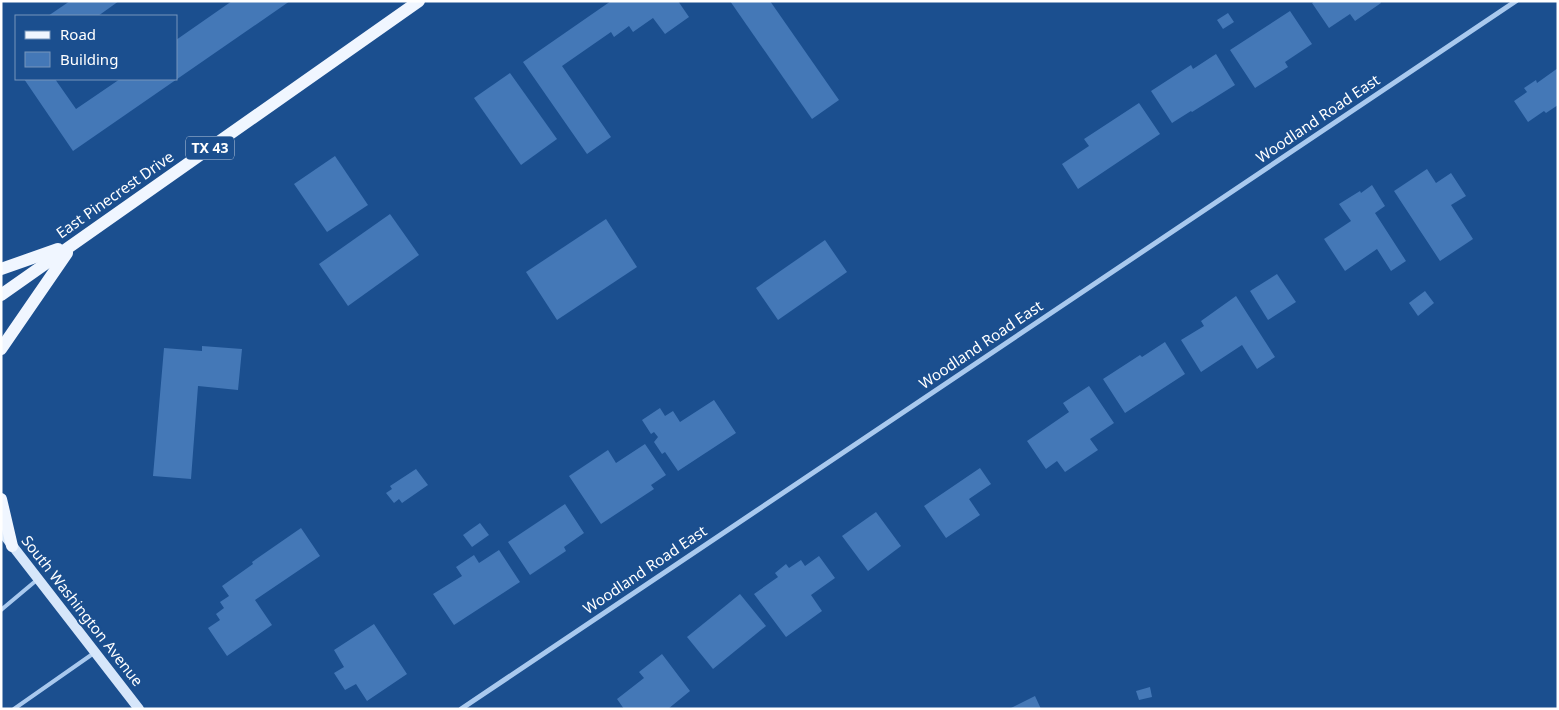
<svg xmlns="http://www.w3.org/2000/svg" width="1559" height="710" font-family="'Noto Sans',sans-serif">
	<rect width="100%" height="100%" fill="#1b4f8f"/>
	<g fill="#4478b7">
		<polygon points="70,1 119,1 98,16 48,16"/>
		<polygon points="232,1 290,1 73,151 24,79 55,79 76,109 120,79 176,79 176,40"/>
		<polygon points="611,1 678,1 689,17 665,34 653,18 633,32 629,26 614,37 611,32 562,66 611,137 587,154 523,62"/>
		<polygon points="730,1 770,1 839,100 812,119"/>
		<polygon points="1315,1 1380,1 1381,3 1355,21 1350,14 1329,28 1312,3"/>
		<polygon points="1290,11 1312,44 1285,62 1288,67 1255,88 1230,50"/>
		<polygon points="1228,13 1234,22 1223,29 1217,20"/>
		<polygon points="1216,54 1235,85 1192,112 1191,111 1172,123 1151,91 1191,65 1193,69"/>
		<polygon points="1558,68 1558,105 1546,113 1544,111 1528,122 1514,101 1527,92 1524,88 1536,80 1537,83"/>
		<polygon points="510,73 557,139 521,165 474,98"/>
		<polygon points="1139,103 1160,134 1078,189 1062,164 1089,146 1084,139"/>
		<polygon points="335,156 368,205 327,232 294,184"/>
		<polygon points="1427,169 1436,183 1451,173 1466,196 1451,205 1473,239 1440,261 1394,191"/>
		<polygon points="1372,185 1385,206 1375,213 1406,261 1391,271 1377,249 1345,271 1324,239 1351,221 1339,204 1360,191 1361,193"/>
		<polygon points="390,214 419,255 348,306 319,264"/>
		<polygon points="606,219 637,267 557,320 526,272"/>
		<polygon points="825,240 847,272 778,320 756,288"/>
		<polygon points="1277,274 1296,302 1268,320 1250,291"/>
		<polygon points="1425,291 1434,303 1418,316 1409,303"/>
		<polygon points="1236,296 1275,357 1257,369 1242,345 1201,372 1181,340 1204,326 1201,321"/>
		<polygon points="1165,342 1185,374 1125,413 1103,379 1140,355 1142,357"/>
		<polygon points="202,346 242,349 238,390 198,386 191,479 153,476 164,348 202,351"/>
		<polygon points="1089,386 1114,423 1090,439 1098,450 1065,472 1057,461 1046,469 1027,441 1069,412 1063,403"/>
		<polygon points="714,400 736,433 678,471 665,452 662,454 654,442 658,437 654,432 651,434 642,420 660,408 665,416 673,411 680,422"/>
		<polygon points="645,444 666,475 651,485 654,489 601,524 569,476 608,450 616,463"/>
		<polygon points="980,468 991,484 969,499 980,515 946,538 924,506"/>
		<polygon points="416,469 428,485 402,503 399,499 394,503 386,493 392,489 390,486"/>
		<polygon points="565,504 584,533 564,547 566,551 530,575 508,542"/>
		<polygon points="876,512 901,546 868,571 842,536"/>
		<polygon points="480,523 489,535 472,547 463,535"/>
		<polygon points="301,528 320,556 255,600 272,625 227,656 208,628 220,620 216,614 224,608 220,602 229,596 222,586 253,564 252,562"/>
		<polygon points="499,550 520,582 454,625 433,594 462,576 456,567 474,555 479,563"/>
		<polygon points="819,556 835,578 811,595 822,611 786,637 754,594 778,577 775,573 786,564 789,568 801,560 805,566"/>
		<polygon points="740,594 766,626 713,669 687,637"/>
		<polygon points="374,624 407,674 367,701 356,684 345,690 334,673 344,667 334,650"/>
		<polygon points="662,654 690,691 668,709 624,709 617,699 644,678 639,672"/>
		<polygon points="1150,687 1152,697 1139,700 1136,691"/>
		<polygon points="1035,696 1041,709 1009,709"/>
	</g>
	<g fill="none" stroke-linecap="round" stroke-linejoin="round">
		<g stroke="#a9c9ee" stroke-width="4">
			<polyline points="1,610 38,579"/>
			<polyline points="14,709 94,653"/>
		</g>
		<polyline stroke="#a9c9ee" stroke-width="5" points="461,709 1516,1"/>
		<polyline stroke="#d6e6fa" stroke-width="10" points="1,531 139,709"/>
		<g stroke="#f0f6ff" stroke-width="12">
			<polyline points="1,269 58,249"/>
			<polyline points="1,295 419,1"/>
			<polyline points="1,349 67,253"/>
			<polyline points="1,499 12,546"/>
		</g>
	</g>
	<g text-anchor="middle" stroke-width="4" stroke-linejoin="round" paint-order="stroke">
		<rect fill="#1b4f8f" stroke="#bbcadd" stroke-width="1" x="186" y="136.5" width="48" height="23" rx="4"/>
		<g font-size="14" font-weight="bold" fill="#fff">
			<text x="210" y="153">TX 43</text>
		</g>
		<g font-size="15" fill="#fff" stroke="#1b4f8f">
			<text transform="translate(1318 119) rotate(-34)" y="5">Woodland Road East</text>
			<text transform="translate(115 195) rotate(-35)" y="5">East Pinecrest Drive</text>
			<text transform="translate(981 345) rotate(-34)" y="5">Woodland Road East</text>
			<text transform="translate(645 570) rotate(-34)" y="5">Woodland Road East</text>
			<text transform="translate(82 611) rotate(52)" y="5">South Washington Avenue</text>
		</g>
	</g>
	<rect width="1559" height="710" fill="none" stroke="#ffffff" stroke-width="5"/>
	<rect x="15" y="15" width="162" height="65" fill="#1b4f8f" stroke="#7695bc"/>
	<rect x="25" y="31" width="25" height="8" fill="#f0f6ff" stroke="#7695bc"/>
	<text x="60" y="40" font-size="15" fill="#ffffff">Road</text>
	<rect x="25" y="52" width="25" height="15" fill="#4478b7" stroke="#7695bc"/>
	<text x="60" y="65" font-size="15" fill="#ffffff">Building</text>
</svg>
